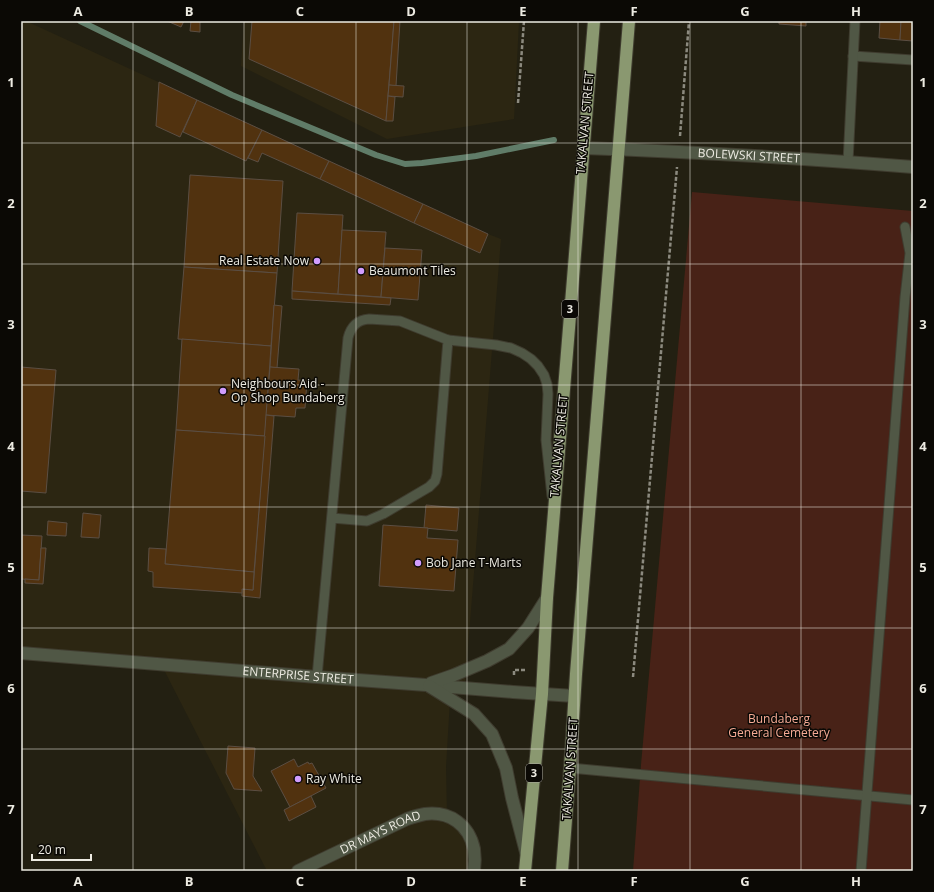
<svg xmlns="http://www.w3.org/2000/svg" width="934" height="892" font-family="'Open Sans',sans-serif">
	<rect width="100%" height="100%" fill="#232012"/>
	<g fill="#2c2612">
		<polygon points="21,21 26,21 488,234 501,239 465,684 451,683 446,767 447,817 469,838 473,871 267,871 161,664 21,652"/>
		<polygon points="244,21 519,21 514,119 387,139 241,66"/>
	</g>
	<polygon fill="#482217" points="692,192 913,211 913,871 633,871 641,765"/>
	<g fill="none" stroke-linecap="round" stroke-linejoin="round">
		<polyline stroke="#607c68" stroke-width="6" points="80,21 232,95 376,155 405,164 422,163 476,156 554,140"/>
	</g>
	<g fill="#51320f" stroke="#5b4e43">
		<polygon points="167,21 184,21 181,27"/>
		<polygon points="191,21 200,21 200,32 190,31"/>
		<polygon points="252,21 394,21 386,121 249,59"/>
		<polygon points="394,21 400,21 396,86 389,85"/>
		<polygon points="779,21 806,21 806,26 779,24"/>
		<polygon points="880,21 901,21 900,40 879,38"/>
		<polygon points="901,21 913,21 913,41 900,40"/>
		<polygon points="159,82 197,100 180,137 156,126"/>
		<polygon points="389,85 404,86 403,97 388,96"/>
		<polygon points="388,96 395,97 393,121 386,121"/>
		<polygon points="197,100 262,130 246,161 183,132"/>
		<polygon points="262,130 329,161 320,179 262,153 258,162 248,158"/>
		<polygon points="329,161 423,204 414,223 320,179"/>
		<polygon points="190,175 283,181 277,273 184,267"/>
		<polygon points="423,204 488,234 480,253 414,223"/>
		<polygon points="297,213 343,215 338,294 292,291"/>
		<polygon points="342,230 386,232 381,297 338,294"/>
		<polygon points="385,248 422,250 418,300 381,297"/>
		<polygon points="184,267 277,273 271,346 178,339"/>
		<polygon points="292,291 391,298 390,305 292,299"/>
		<polygon points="274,305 282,306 277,368 270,367"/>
		<polygon points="182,339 271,346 265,436 176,430"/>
		<polygon points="21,367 56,370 46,493 21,491"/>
		<polygon points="270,367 299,369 298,380 307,381 305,408 296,408 295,417 266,415"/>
		<polygon points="266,415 274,416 260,598 242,596 242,589 253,590"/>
		<polygon points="176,430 265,436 254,572 165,564"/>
		<polygon points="426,505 459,508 457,531 424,528"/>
		<polygon points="83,513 101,515 99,538 81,537"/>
		<polygon points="48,521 67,523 66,536 47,535"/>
		<polygon points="383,525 428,528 427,538 458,540 454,591 379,586"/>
		<polygon points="21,535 42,536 39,580 21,579"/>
		<polygon points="41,548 46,548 43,584 25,583 25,579 39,580"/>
		<polygon points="149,548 166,549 165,564 254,572 253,590 242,589 242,593 153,587 153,572 148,571"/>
		<polygon points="228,746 255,748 253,776 262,791 234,789 226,773"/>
		<polygon points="294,759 298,767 308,762 309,764 312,763 326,788 290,807 271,771"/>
		<polygon points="311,796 316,807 289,821 284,810"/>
	</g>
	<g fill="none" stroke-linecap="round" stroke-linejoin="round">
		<defs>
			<g id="service">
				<polyline points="853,56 913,60"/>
				<polyline points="848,162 855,21"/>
				<polyline points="448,340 496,345 511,348 522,353 531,359 538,366 544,375 547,384 548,394 546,440 552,496"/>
				<path d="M317 677 348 338C351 326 357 320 369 319L400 321 448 340 437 474 435 481 429 487 383 514 367 521 332 518"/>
				<polyline points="570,768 913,800"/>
				<polyline points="861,871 905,297 910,253 905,227"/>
			</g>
			<g id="minor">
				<path id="s1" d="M584 148C693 152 803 158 913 167"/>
				<path id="s2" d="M298 871 407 819C413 817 419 815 425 814 450 811 469 825 474 849 475 856 475 864 474 871"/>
			</g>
			<g id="tertiary">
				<path id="s3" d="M21 653 317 677 426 685 513 692 574 696"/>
				<polyline points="431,683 454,675 487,661 509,649 528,628 547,598"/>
				<polyline points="429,686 474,714 492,734 506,768 512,798 526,852"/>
			</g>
			<g id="trunk">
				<polyline points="525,871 542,694 547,598 594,21"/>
				<polyline points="562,871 570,768 576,674 629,21"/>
			</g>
		</defs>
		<use href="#service" stroke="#3f3c2f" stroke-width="11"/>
		<use href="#minor" stroke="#3f3c2f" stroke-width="14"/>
		<use href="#tertiary" stroke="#3f3c2f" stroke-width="14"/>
		<use href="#trunk" stroke="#3f3c2f" stroke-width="14"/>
		<g stroke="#8c8a7f" stroke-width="2.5" stroke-dasharray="4 2" stroke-linecap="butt">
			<polyline points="518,103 524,21"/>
			<polyline points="680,136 689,21"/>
			<polyline points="514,675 514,670 527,670"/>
			<polyline points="633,677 677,167"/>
		</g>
		<use href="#service" stroke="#505745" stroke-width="9"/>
		<use href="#minor" stroke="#505745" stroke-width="12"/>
		<use href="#tertiary" stroke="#505745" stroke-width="12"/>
		<use href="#trunk" stroke="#8a9870" stroke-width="12"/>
	</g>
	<path fill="none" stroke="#edebe2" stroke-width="1" stroke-opacity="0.55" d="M133 21V871M244 21V871M356 21V871M467 21V871M578 21V871M690 21V871M801 21V871M21 143H913M21 264H913M21 385H913M21 507H913M21 628H913M21 749H913"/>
	<g fill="#d19dfe" stroke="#0b0905" stroke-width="1.5">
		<circle cx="317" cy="261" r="4"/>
		<circle cx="361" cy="271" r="4"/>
		<circle cx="223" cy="391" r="4"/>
		<circle cx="418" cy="563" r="4"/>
		<circle cx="298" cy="779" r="4"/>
	</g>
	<g text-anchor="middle" stroke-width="3" stroke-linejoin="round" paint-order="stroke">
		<g fill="#0b0905" stroke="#a9a7a0" stroke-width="1">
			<rect x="562" y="300" width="16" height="18" rx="3"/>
			<rect x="526" y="764" width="16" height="18" rx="3"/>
		</g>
		<g font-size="11" font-weight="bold" fill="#edebe2">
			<text x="570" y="313">3</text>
			<text x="534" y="777">3</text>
		</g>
		<g font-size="12" fill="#edebe2" stroke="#0b0905">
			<text transform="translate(585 123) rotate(-85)" y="4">TAKALVAN STREET</text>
			<text dy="4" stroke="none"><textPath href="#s1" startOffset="165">BOLEWSKI STREET</textPath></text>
			<text transform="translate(559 446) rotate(-85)" y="4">TAKALVAN STREET</text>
			<text dy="4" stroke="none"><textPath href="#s3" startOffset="278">ENTERPRISE STREET</textPath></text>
			<text transform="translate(570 769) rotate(-86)" y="4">TAKALVAN STREET</text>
			<text dy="4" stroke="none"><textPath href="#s2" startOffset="91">DR MAYS ROAD</textPath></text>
		</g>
		<g font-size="12" fill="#edebe2" stroke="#0b0905" text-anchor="start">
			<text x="309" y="265" text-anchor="end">Real Estate Now</text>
			<text x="369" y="275">Beaumont Tiles</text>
			<text x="231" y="388">Neighbours Aid -<tspan x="231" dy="14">Op Shop Bundaberg</tspan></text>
			<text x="426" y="567">Bob Jane T-Marts</text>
			<text x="306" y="783">Ray White</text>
		</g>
		<g font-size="12" fill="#f7ab95" stroke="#0b0905">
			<text x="779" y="723">Bundaberg<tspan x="779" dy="14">General Cemetery</tspan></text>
		</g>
	</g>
	<rect width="934" height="892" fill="none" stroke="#0b0905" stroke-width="44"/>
	<path d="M32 854v6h59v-6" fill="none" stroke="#edebe2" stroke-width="2"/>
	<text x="38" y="854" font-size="12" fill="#edebe2" stroke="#0b0905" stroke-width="3" paint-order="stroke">20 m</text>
	<rect x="22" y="22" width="890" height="848" fill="none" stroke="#edebe2" stroke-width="1.5"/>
	<g font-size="13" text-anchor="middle" font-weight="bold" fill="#edebe2">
		<text x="78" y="16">A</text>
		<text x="189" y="16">B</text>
		<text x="300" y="16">C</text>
		<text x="411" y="16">D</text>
		<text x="523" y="16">E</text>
		<text x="634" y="16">F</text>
		<text x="745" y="16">G</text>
		<text x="856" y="16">H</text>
		<text x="11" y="87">1</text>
		<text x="923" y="87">1</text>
		<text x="11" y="208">2</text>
		<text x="923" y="208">2</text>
		<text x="11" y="329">3</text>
		<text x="923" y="329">3</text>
		<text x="11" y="451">4</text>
		<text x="923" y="451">4</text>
		<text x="11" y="572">5</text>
		<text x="923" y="572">5</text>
		<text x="11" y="693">6</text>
		<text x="923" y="693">6</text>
		<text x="11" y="814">7</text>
		<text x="923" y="814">7</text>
		<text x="78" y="886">A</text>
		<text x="189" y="886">B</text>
		<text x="300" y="886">C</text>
		<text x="411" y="886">D</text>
		<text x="523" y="886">E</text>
		<text x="634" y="886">F</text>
		<text x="745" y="886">G</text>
		<text x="856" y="886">H</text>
	</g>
</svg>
